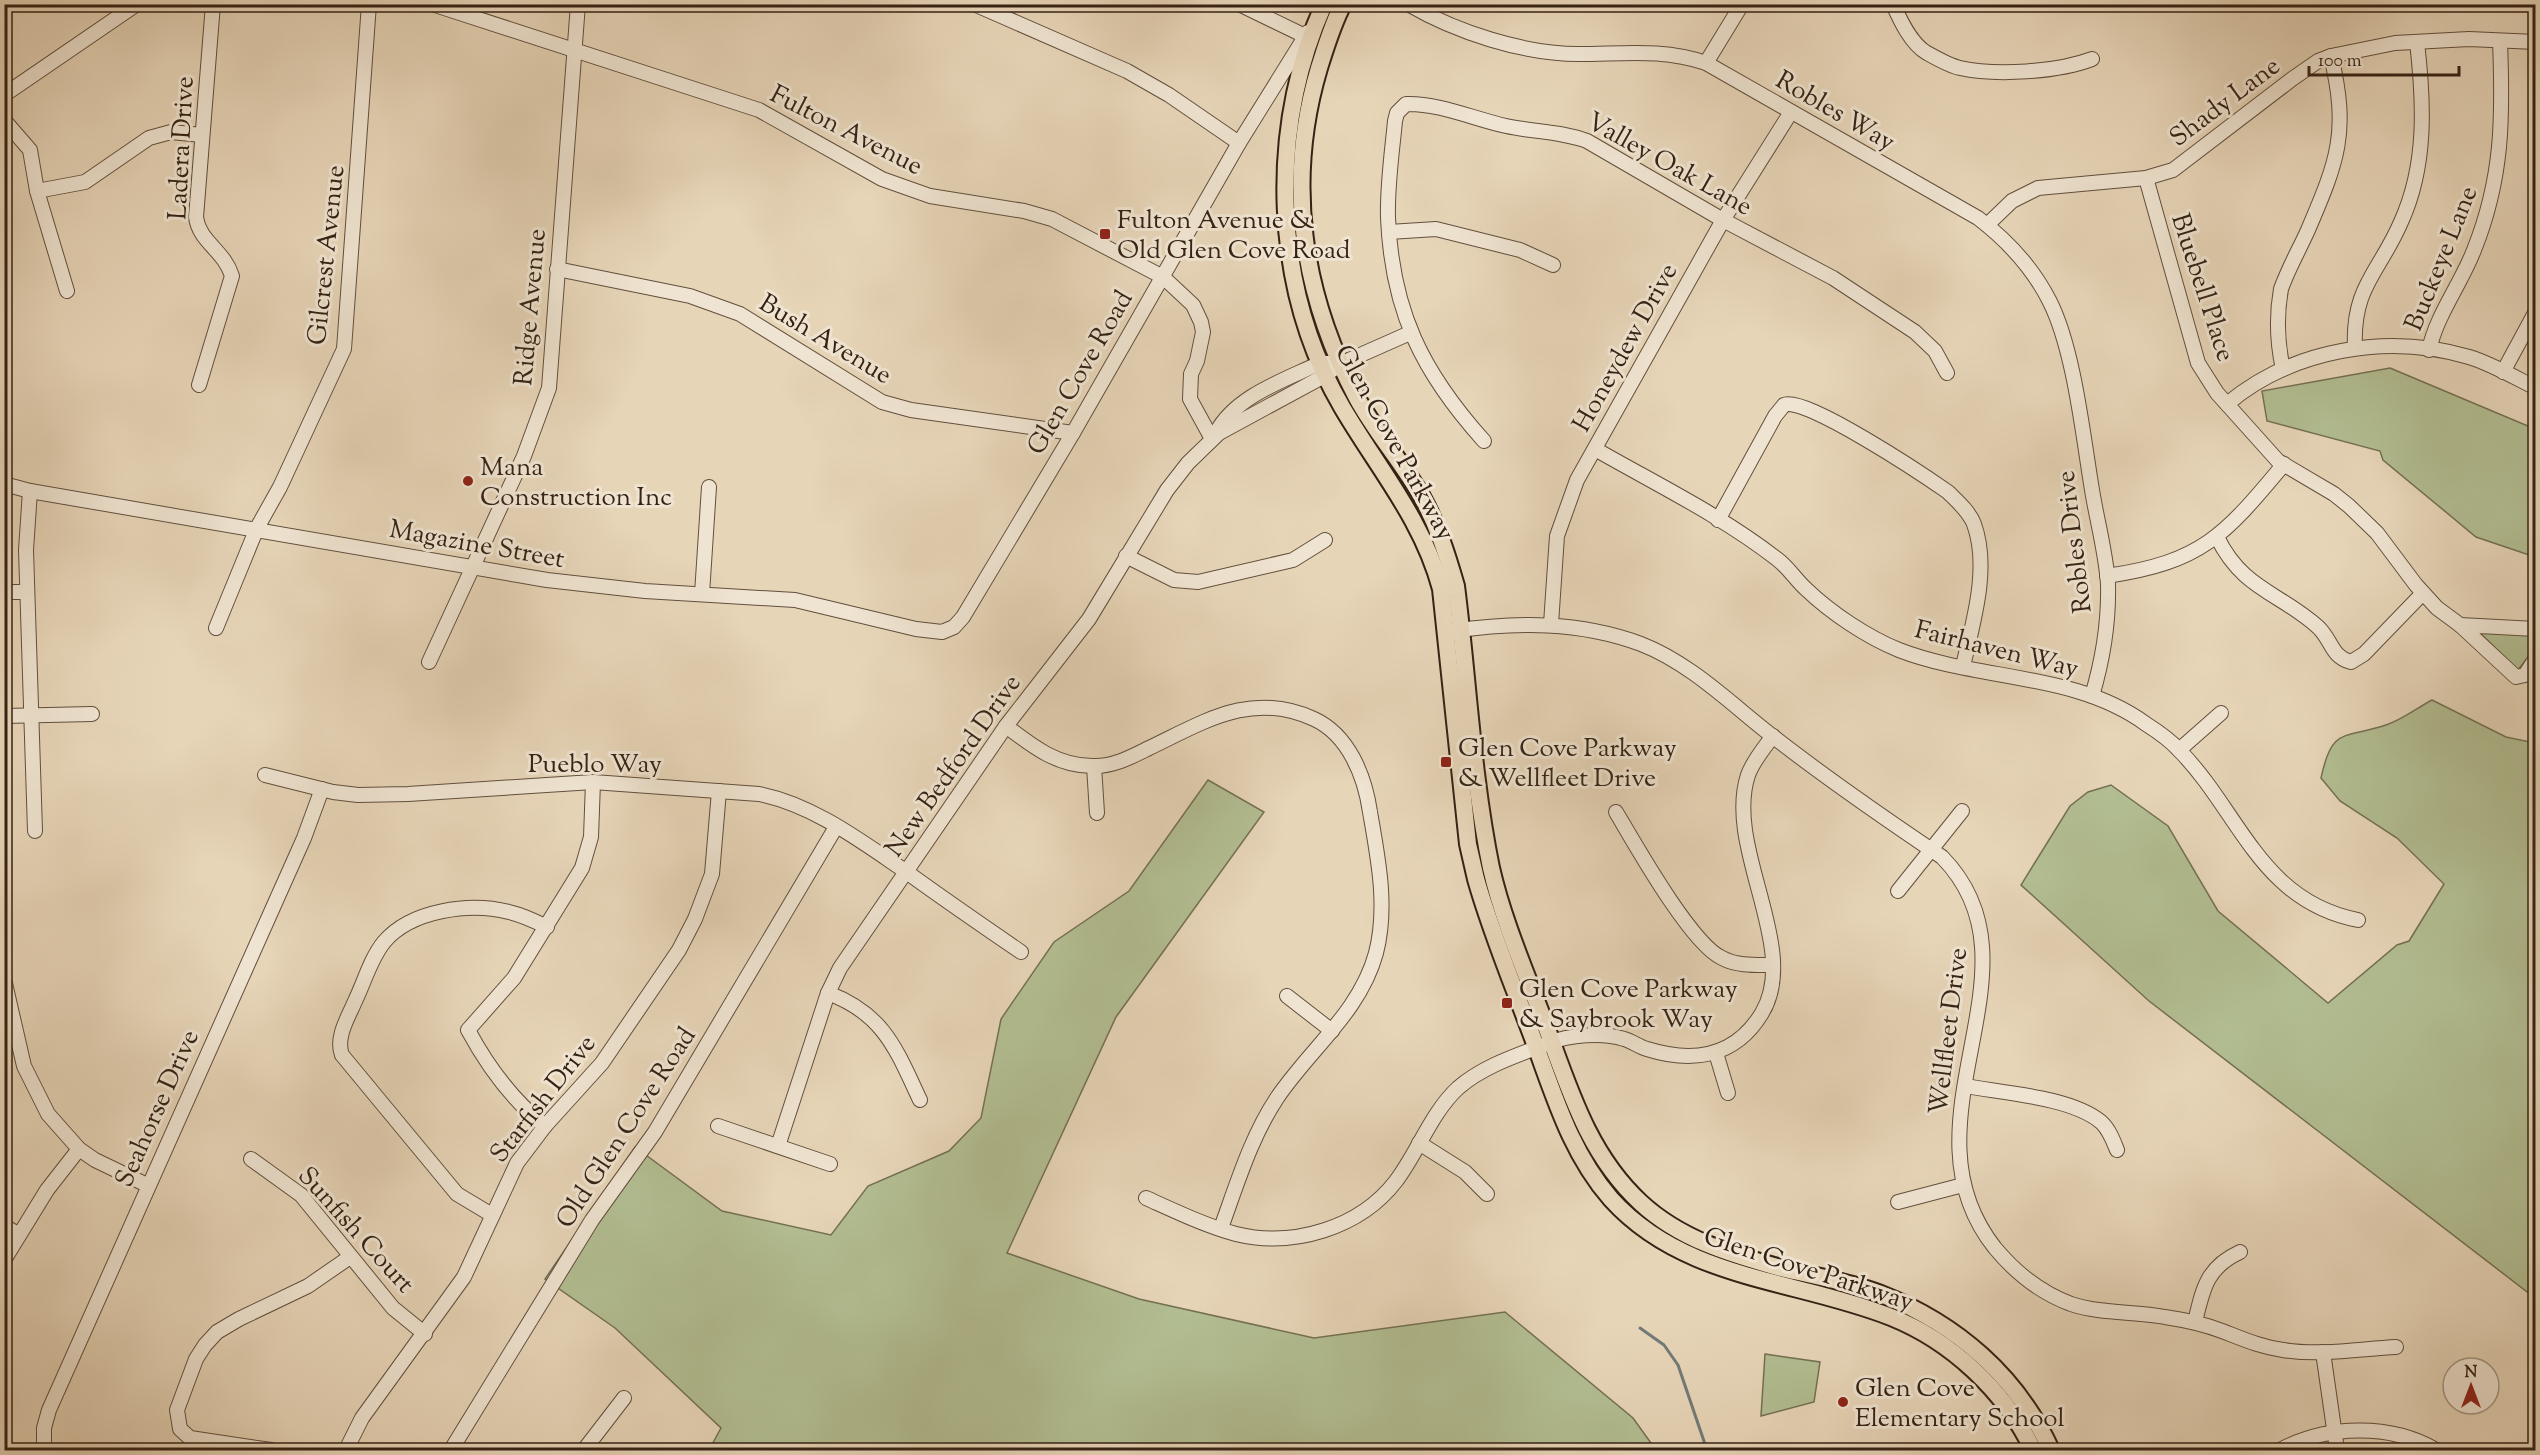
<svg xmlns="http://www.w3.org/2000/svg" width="2540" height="1455" font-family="'Sorts Mill Goudy',serif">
	<rect width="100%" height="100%" fill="#e7d5b8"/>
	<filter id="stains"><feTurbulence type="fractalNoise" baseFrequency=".00333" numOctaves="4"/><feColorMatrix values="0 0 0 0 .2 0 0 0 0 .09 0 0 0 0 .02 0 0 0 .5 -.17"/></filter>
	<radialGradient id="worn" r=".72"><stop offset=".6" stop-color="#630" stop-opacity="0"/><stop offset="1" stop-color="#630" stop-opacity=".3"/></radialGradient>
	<g fill="#b2be92" stroke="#747053" stroke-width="1.5">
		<polygon points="2390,368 2535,429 2535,557 2476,537 2383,460 2380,451 2267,421 2262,391"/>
		<polygon points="2479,632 2535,634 2535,648 2518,670"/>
		<path d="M2432 700 2506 737 2535 743V1298L2149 1001 2021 885 2070 806 2088 792 2111 785 2168 826 2218 911 2328 1003 2397 945 2409 941 2444 884 2397 838 2340 801 2321 778C2332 726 2344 739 2386 725 2402 720 2417 708 2432 700Z"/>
		<polygon points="1208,780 1264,812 1116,1017 1007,1253 1139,1299 1314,1338 1505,1312 1633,1418 1656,1450 709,1450 721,1428 615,1328 545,1279 635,1147 722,1211 831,1235 868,1186 949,1151 981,1118 1001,1019 1054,942 1129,891"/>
		<polygon points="1765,1354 1820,1362 1814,1402 1761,1416"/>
	</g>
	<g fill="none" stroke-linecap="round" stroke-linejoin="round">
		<polyline stroke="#727b77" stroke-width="3" points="1640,1328 1664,1345 1678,1365 1707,1450"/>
		<defs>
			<g id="minor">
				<polyline points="432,4 759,110 882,179 930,196 1024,211 1052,219 1163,277 1193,305 1201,322 1203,332 1197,361 1191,374 1190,399 1212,439"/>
				<polyline points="974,4 1127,71 1169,95 1239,143"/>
				<polyline points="1239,4 1305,36"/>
				<path d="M1408 4C1456 32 1523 54 1579 54 1622 54 1663 48 1706 63L1978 218C2008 241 2032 267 2049 300 2074 348 2083 436 2092 490 2097 521 2106 553 2108 584 2109 623 2103 659 2092 696"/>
				<path d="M1893 4C1900 20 1911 44 1927 53 1936 58 1950 66 1960 68 1996 76 2058 72 2092 59"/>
				<polyline points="1706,63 1742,4"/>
				<polyline points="4,95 137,4"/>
				<polyline points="4,120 30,150 37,191 67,291"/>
				<polyline points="2146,178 2198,363 2217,393 2278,461 2334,494 2349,506 2377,533 2416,585 2437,608 2460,625"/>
				<polyline points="37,191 85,182 149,138 171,132 202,135"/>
				<polyline points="1987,225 2012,201 2038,188 2146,178 2173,170 2292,79 2318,61 2331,56 2395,43 2469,39 2536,42"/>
				<polyline points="1389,232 1436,229 1520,250 1553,265"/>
				<polyline points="557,269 690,296 740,314 882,402 911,410 1073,433"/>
				<path d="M2355 348C2352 287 2379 273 2401 222 2427 165 2424 103 2417 42"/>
				<path d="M2429 350C2437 314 2461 284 2474 250 2503 178 2503 117 2500 41"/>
				<path d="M2283 369C2277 342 2276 317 2281 289 2288 269 2299 250 2308 230 2338 160 2349 132 2331 56"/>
				<polyline points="2503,372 2536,311"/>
				<path d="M199 385 232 276C224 250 199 242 196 217L213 4"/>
				<path d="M2227 404C2293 349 2387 333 2469 357 2492 364 2514 377 2536 388"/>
				<path d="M1216 433C1235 396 1285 380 1320 363H1329"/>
				<path d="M1484 441C1422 372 1392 311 1388 218 1387 186 1392 153 1395 121L1397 113 1406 104C1439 103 1474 119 1506 126 1534 132 1560 131 1587 141L1723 220 1833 278 1915 332 1935 351 1947 373"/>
				<path d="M1595 449C1656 484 1722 516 1777 559 1788 567 1796 580 1806 589 1831 613 1867 637 1899 650 1979 681 2075 672 2146 724 2157 731 2170 740 2179 750 2240 812 2260 901 2358 920"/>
				<polyline points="4,484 30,491 547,580 645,591 795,600 916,629 942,632 954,627 963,617 1073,433 1239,143 1308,32"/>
				<polyline points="30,491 26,550 35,831"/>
				<path d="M1718 520 1775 416 1784 405C1804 395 1925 476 1948 492 1957 501 1969 511 1974 524 1990 568 1973 623 1963 666"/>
				<path d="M2217 537C2243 590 2279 592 2318 627 2332 640 2331 657 2351 662L2364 654 2423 593"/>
				<polyline points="1126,556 1174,580 1198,582 1293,560 1325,540"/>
				<path d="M2107 576C2202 562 2224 536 2284 464"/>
				<polyline points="4,592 27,592"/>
				<polyline points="702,594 709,487"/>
				<polyline points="1551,624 1557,536 1577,480 1723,220 1791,112"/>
				<polyline points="216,628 257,528 280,487 344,349 369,4"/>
				<polyline points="2536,629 2460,625 2516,677 2525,675 2536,658"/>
				<path d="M1452 631C1517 622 1579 621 1641 644 1690 663 1730 703 1771 735 1826 778 1884 818 1942 857 2051 968 1894 1121 1995 1248 2015 1272 2041 1293 2071 1304 2101 1314 2134 1311 2165 1317 2185 1320 2204 1324 2222 1331 2243 1339 2261 1347 2283 1350 2320 1356 2359 1349 2396 1347"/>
				<polyline points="429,662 524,456 549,388 578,4"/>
				<polyline points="4,716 92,714"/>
				<path d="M1006 726C1033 747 1059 767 1095 766 1114 766 1131 757 1147 749 1204 722 1251 690 1314 719 1349 735 1365 777 1370 812 1378 858 1388 907 1376 953 1360 1012 1310 1049 1277 1098 1251 1137 1237 1184 1221 1228"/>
				<polyline points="2179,750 2221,713"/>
				<polyline points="1094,766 1097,813"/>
				<path d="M265 775 333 792 358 795 408 794 593 782 759 794C814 805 862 842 908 873 945 900 983 926 1021 952"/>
				<path d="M1616 812C1635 844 1691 944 1722 958 1737 966 1755 965 1772 965"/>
				<polyline points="1898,891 1962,811"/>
				<polyline points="4,979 24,1066 48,1114 79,1149 95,1160 147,1185"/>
				<path d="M828 993C884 1014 896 1049 920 1100"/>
				<polyline points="1287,996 1332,1031"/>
				<polyline points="1716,1053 1728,1093"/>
				<path d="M1965 1086C2003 1093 2071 1097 2101 1122 2109 1129 2113 1140 2117 1150"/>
				<path d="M545 1126C512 1100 488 1067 468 1030L514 978 582 868 591 837 593 782"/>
				<polyline points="718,1126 830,1164"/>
				<polyline points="1419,1143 1465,1172 1487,1194"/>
				<polyline points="778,1146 828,993 840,968 1006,726 1089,619 1167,490 1188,463 1219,433 1326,375 1340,364 1410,333"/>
				<polyline points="251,1159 301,1195 393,1308 425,1334"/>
				<path d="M1146 1198C1175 1211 1206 1226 1236 1234 1293 1248 1360 1228 1396 1181 1418 1152 1431 1113 1458 1088 1483 1066 1518 1055 1549 1043 1568 1035 1603 1032 1624 1039 1632 1041 1639 1047 1647 1049 1692 1063 1735 1058 1762 1013 1801 948 1724 848 1748 775 1753 761 1764 748 1773 736"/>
				<polyline points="1898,1202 1963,1185"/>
				<path d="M492 1215 457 1194 342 1055C335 1037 349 1016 356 999 365 980 371 958 384 942 411 910 470 902 509 912 522 915 535 921 547 927"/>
				<polyline points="4,1226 18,1234"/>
				<polyline points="4,1260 47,1190 79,1149"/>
				<path d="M2195 1322C2203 1288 2207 1267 2240 1252"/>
				<polyline points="2323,1352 2337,1450"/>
				<polyline points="44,1450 44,1428 49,1410 304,838 322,789"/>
				<polyline points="271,1450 190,1438 180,1429 177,1410 196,1359 205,1345 217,1332 239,1319 308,1286 350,1257"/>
				<polyline points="346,1450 362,1418 464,1277 517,1163 545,1126 602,1063 679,950 695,919 712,874 719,791"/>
				<polyline points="451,1450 592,1220 655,1132 836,827"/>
				<polyline points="584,1450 624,1398"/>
				<path d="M2280 1450C2327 1425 2390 1423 2436 1450"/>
			</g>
			<g id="major">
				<path d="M1324 4C1268 130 1272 287 1342 407 1377 467 1423 520 1441 589L1468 844 1476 879C1491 932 1512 982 1531 1033 1553 1091 1569 1151 1611 1199 1684 1280 1795 1279 1891 1317 1951 1341 2005 1391 2033 1450"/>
				<path d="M1343 4C1332 25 1326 46 1319 68 1285 182 1302 294 1357 398 1376 433 1403 463 1422 497 1438 526 1447 555 1456 586 1468 680 1472 775 1491 868 1504 925 1530 982 1550 1037 1572 1098 1592 1158 1641 1203 1680 1239 1730 1254 1781 1268 1814 1276 1850 1282 1881 1294 1957 1324 2017 1376 2051 1450"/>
			</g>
		</defs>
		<use href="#minor" stroke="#624f3d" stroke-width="16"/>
		<use href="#major" stroke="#352214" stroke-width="20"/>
		<use href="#minor" stroke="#efe4d1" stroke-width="14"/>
		<use href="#major" stroke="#e7d5b8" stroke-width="16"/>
	</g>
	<g fill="#8f2418" stroke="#efe4d1" stroke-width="2">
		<rect x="1099" y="228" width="12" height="12" rx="3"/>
		<circle cx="468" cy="481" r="6"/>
		<rect x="1440" y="756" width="12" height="12" rx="3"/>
		<rect x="1501" y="997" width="12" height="12" rx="3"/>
		<circle cx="1843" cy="1402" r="6"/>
	</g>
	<g text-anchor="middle" stroke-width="6" stroke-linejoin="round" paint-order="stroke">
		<g font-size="26" fill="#352214" stroke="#efe4d1">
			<text transform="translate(2224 101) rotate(-37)" y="9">Shady Lane</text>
			<text transform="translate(1836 110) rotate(30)" y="9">Robles Way</text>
			<text transform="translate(847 129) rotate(27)" y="9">Fulton Avenue</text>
			<text transform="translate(180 148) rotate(-87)" y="9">Ladera Drive</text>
			<text transform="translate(1670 163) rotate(29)" y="9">Valley Oak Lane</text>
			<text transform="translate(325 255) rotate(-84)" y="9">Gilcrest Avenue</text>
			<text transform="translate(2440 258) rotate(-68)" y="9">Buckeye Lane</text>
			<text transform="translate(2204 287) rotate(72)" y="9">Bluebell Place</text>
			<text transform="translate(529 307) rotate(-85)" y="9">Ridge Avenue</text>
			<text transform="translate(826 338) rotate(31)" y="9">Bush Avenue</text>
			<text transform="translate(1624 347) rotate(-61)" y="9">Honeydew Drive</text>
			<text transform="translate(1079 372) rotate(-60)" y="9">Glen Cove Road</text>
			<text transform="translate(1396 442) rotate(61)" y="9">Glen Cove Parkway</text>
			<text transform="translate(2073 542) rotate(-97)" y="9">Robles Drive</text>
			<text transform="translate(477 543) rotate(10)" y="9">Magazine Street</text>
			<text transform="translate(1997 648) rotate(14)" y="9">Fairhaven Way</text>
			<text x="595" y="772">Pueblo Way</text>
			<text transform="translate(952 765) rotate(-55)" y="9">New Bedford Drive</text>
			<text transform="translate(1947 1031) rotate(-83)" y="9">Wellfleet Drive</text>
			<text transform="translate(542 1098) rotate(-52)" y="9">Starfish Drive</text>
			<text transform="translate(156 1108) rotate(-66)" y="9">Seahorse Drive</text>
			<text transform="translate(625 1127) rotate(-57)" y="9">Old Glen Cove Road</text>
			<text transform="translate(357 1229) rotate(48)" y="9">Sunfish Court</text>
			<text transform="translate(1809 1268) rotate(18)" y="9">Glen Cove Parkway</text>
		</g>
		<g font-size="26" fill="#352214" stroke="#efe4d1" text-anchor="start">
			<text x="1117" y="228">Fulton Avenue &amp;<tspan x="1117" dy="30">Old Glen Cove Road</tspan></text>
			<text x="480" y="475">Mana<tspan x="480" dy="30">Construction Inc</tspan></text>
			<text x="1458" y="756">Glen Cove Parkway<tspan x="1458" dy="30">&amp; Wellfleet Drive</tspan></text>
			<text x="1519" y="997">Glen Cove Parkway<tspan x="1519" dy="30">&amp; Saybrook Way</tspan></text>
			<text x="1855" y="1396">Glen Cove<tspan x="1855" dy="30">Elementary School</tspan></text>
		</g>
	</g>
	<rect width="2540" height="1455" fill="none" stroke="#e7d5b8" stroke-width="24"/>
	<rect x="6" y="6" width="2528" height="1443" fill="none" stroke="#352214" stroke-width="3"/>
	<rect x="12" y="12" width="2516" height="1431" fill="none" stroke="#352214" stroke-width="1.5"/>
	<g transform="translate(2471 1386)"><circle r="28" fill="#efe4d1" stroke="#a59685" stroke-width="1.5"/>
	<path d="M0-4.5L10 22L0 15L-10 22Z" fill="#8f2418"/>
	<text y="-9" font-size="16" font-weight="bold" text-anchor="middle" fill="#352214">N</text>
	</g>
	<path d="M2309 66v9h150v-9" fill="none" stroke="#352214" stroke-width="3"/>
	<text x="2318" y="66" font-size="18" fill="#352214" stroke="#efe4d1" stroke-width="4.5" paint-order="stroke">100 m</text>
	<rect width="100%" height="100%" filter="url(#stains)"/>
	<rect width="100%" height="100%" fill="url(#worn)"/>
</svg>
